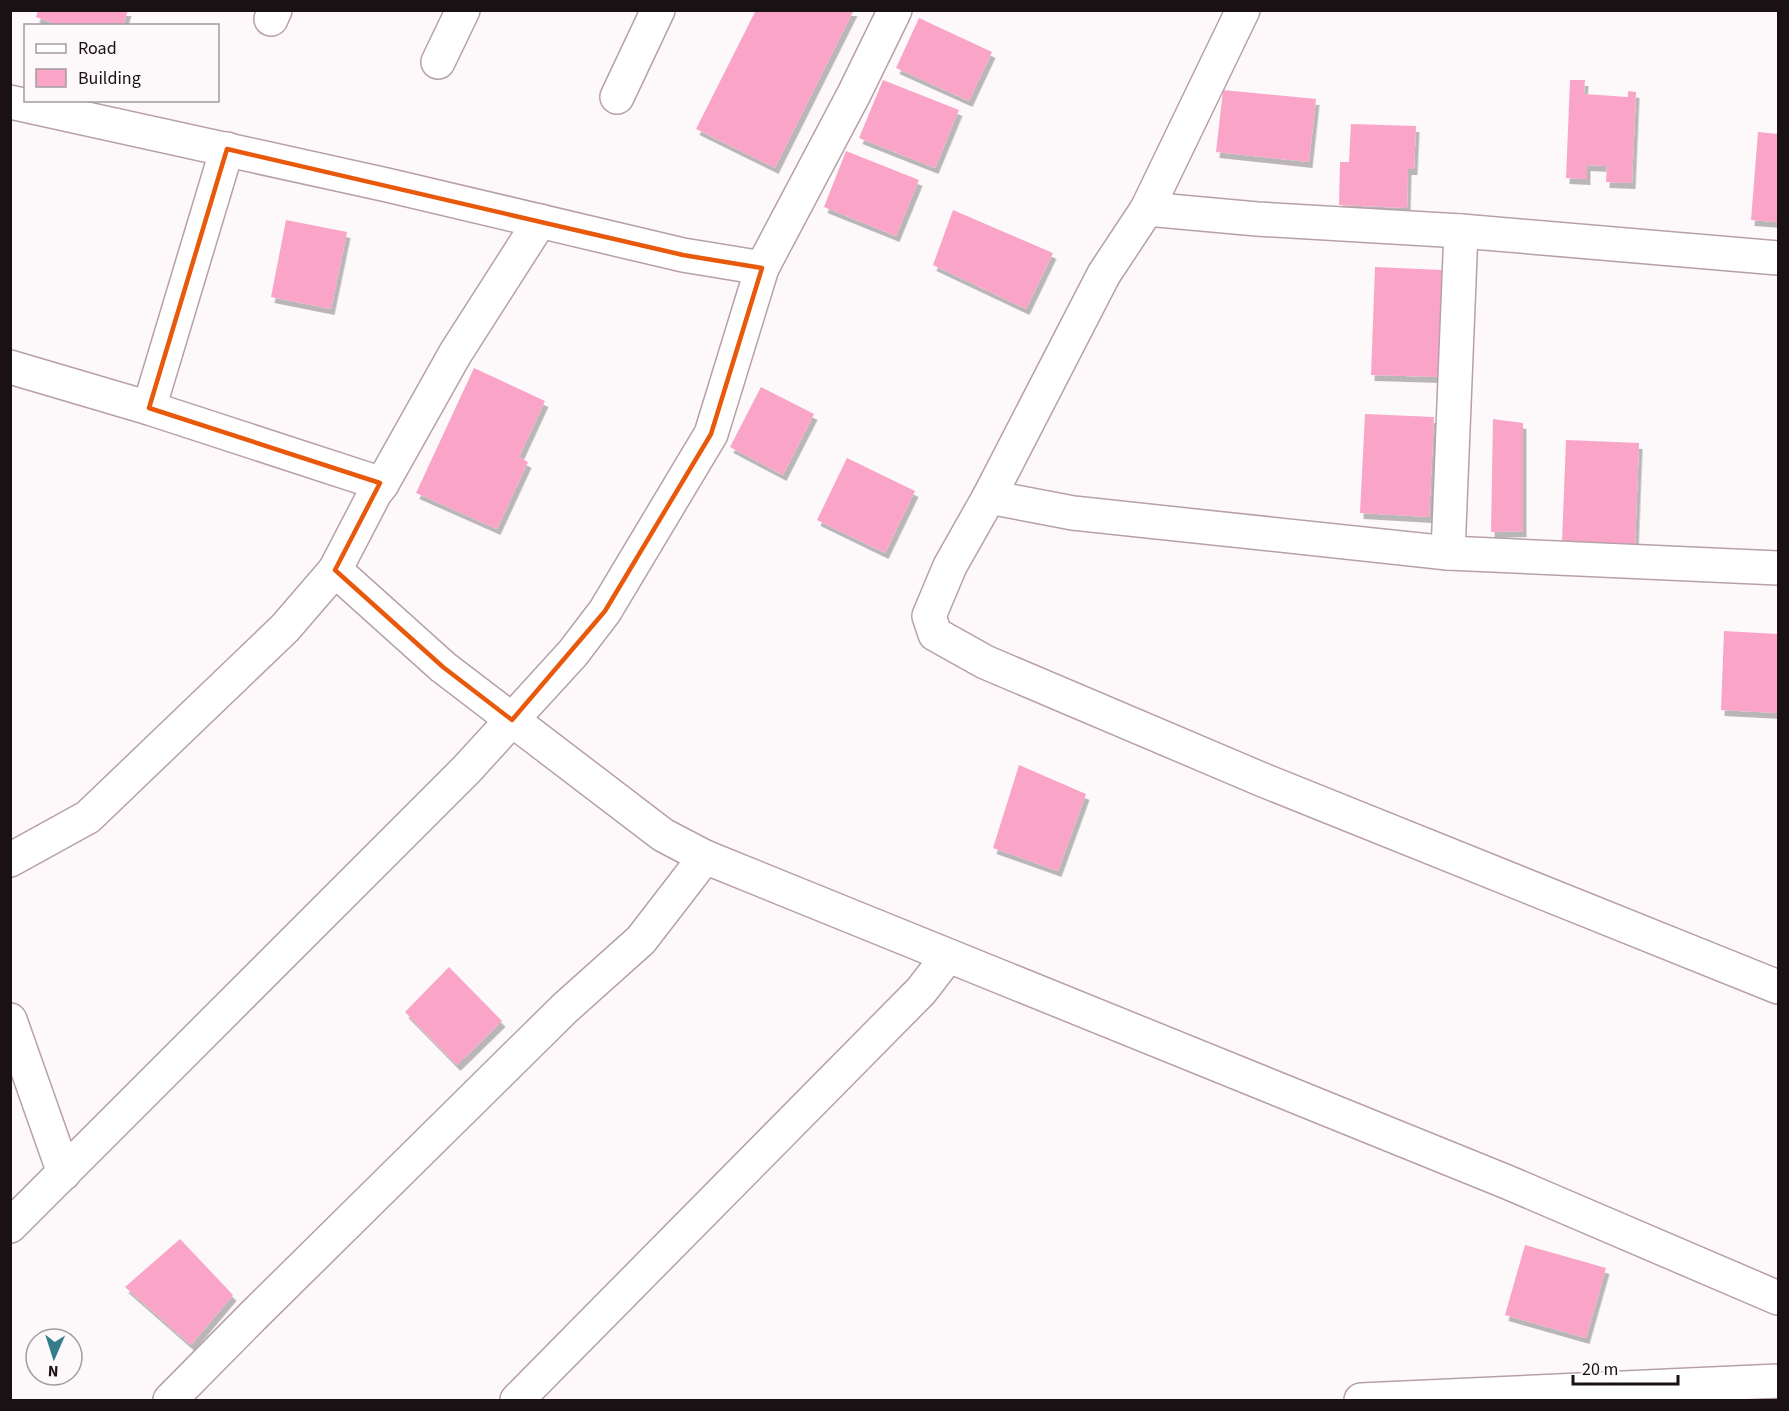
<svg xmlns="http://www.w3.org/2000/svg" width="1789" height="1411" font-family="'Source Sans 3',sans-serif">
	<defs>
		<filter id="shadow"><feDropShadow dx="3.5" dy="6" stdDeviation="0" flood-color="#0004"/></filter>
	</defs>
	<rect width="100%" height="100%" fill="#fdf8fa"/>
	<g fill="#faa5c8" filter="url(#shadow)">
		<polygon points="38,10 128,10 123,26 61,26 36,17"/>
		<polygon points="756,10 854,10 775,168 696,129"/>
		<polygon points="919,18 992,52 969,101 896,68"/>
		<polygon points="883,80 959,110 935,168 859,138"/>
		<polygon points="1570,80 1585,80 1584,94 1628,97 1628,91 1636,92 1632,183 1606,182 1607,166 1587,165 1587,179 1566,178"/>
		<polygon points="1223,90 1316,99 1309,162 1216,152"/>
		<polygon points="1351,124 1416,126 1414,169 1408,169 1407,208 1339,205 1340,162 1349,162"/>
		<polygon points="1758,132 1778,134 1778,222 1751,220"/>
		<polygon points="846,151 919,180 896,236 824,207"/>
		<polygon points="953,210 1053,253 1026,309 933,265"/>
		<polygon points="286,220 347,232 331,309 271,297"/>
		<polygon points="1375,267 1442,270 1439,377 1371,375"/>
		<polygon points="474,368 545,401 519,457 528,462 497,529 416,493"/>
		<polygon points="761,387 814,414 783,475 730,447"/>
		<polygon points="1365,414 1434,417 1429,517 1360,513"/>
		<polygon points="1493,419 1523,423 1523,531 1491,532"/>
		<polygon points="1566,440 1639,443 1635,545 1562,542"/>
		<polygon points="847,458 915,491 885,553 817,520"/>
		<polygon points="1724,631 1778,634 1778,713 1721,710"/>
		<polygon points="1019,765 1086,794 1058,871 993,848"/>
		<polygon points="449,967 502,1021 457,1065 405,1012"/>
		<polygon points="180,1239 233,1295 191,1345 125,1287"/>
		<polygon points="1525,1245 1606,1268 1586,1338 1505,1315"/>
	</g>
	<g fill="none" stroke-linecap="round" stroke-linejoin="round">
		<defs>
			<g id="minor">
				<polyline points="1243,10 1147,209 1104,274 989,497 950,566 929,616 935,634 985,662 1263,780 1778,987"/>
				<polyline points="271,19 275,10"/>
				<polyline points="438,62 463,10"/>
				<polyline points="617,97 658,10"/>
				<polyline points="10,102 387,185 683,255 762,268"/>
				<polyline points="1147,209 1257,219 1461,231 1778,258"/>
				<polyline points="10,367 149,408 382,484"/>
				<polyline points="149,408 227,149"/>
				<polyline points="989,497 1073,513 1448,553 1778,568"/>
				<polyline points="1448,553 1461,231"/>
				<polyline points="335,570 443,667 663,835 705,857 1507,1182 1778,1298"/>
				<polyline points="10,860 88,817 285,628 335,570 375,493 382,484 455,354 540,221"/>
				<polyline points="10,1020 64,1173"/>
				<polyline points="10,1226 467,769 573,653 605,611 711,434 762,268 854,94 895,10"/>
				<polyline points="170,1400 254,1315 565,1008 641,940 705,857"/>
				<polyline points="517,1400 921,991 948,956"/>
				<polyline points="1361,1400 1778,1381"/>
			</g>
		</defs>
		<use href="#minor" stroke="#b8a0a8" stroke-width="36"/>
		<use href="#minor" stroke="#fff" stroke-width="33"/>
	</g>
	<path fill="none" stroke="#e8590c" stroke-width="4.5" stroke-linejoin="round" d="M227 149 683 255 762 268 711 434 605 611 512 720 443 667 335 570 380 483 149 408Z"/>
	<rect width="1789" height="1411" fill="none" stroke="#191114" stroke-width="24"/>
	<rect x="24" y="24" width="195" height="78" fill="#fdf8fa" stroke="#a29c9e" stroke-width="1.5"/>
	<rect x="36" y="44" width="30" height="9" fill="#ffffff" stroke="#a29c9e" stroke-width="1.5"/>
	<text x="78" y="54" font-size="18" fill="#191114">Road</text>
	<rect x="36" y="69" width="30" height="18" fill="#faa5c8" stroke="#a29c9e" stroke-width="1.5"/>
	<text x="78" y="84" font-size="18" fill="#191114">Building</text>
	<g transform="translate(54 1357) rotate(183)"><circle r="28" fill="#fdf8fa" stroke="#a29c9e" stroke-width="1.5"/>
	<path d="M0-4.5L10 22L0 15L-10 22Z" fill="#367c89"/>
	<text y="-9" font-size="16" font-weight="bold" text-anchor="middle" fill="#191114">N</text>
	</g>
	<path d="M1573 1375v9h105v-9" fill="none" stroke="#191114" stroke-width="3"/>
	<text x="1582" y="1375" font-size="18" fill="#191114" stroke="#fdf8fa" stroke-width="4.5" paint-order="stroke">20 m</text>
</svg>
